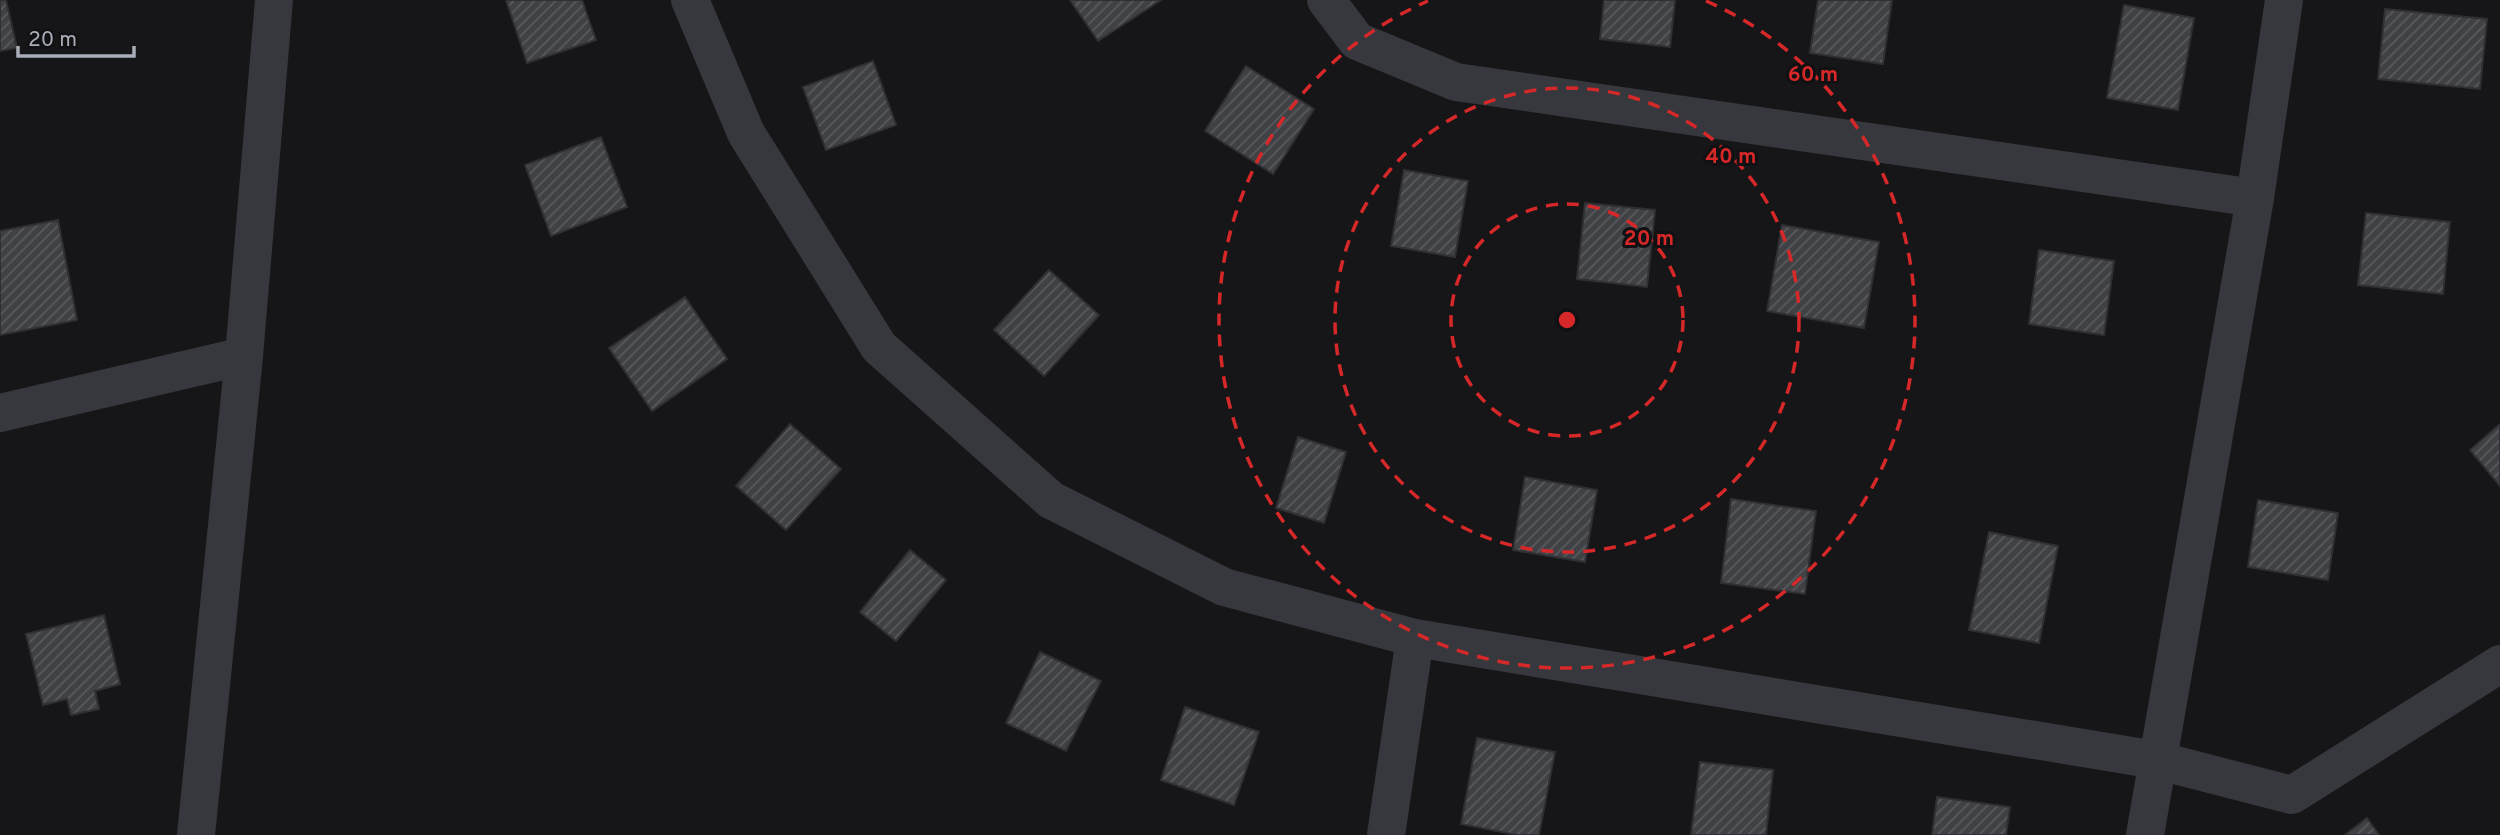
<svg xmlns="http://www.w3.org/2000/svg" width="2500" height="835" font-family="Overpass,sans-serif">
	<defs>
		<pattern id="building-hatch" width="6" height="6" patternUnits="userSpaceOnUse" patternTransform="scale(1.75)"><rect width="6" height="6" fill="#404145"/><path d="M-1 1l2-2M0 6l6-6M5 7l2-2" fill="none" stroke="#595a5e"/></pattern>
	</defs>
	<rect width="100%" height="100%" fill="#161618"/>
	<g fill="url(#building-hatch)" stroke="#303034" stroke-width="2">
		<polygon points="0,0 6,0 17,48 0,51"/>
		<polygon points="506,0 582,0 596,40 527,63"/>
		<polygon points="1070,0 1161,0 1098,41"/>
		<polygon points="1604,0 1675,0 1670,47 1600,39"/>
		<polygon points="1818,0 1892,0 1883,64 1810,53"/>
		<polygon points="2124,5 2194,18 2178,110 2107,98"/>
		<polygon points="2385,9 2487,19 2480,89 2378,79"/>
		<polygon points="873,61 896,125 826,150 803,87"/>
		<polygon points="1246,66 1314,109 1273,174 1205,131"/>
		<polygon points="601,137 627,207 551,236 525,165"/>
		<polygon points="1404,170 1468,181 1455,257 1391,246"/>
		<polygon points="1585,203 1655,210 1647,287 1577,279"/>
		<polygon points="2366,213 2450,222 2443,294 2358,285"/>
		<polygon points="58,220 77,320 0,335 0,231"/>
		<polygon points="1782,225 1879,242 1864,328 1767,311"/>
		<polygon points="2039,250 2114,261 2104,335 2029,324"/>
		<polygon points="1049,270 1099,315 1044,376 994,330"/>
		<polygon points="685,297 727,359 652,411 609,348"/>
		<polygon points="790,424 841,469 786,530 736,486"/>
		<polygon points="2500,424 2500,486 2470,450"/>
		<polygon points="1298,437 1346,452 1324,523 1276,508"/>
		<polygon points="1525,477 1597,490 1585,562 1513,550"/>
		<polygon points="1731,499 1816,511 1805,594 1721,583"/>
		<polygon points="2258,500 2338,513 2328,580 2248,567"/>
		<polygon points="1989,532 2058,546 2039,643 1969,630"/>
		<polygon points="910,550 946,580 896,641 860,612"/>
		<polygon points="104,615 120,684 95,691 99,709 71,715 67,699 43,705 26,634"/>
		<polygon points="1040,652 1101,681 1066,751 1006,723"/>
		<polygon points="1185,707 1259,732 1234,805 1161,780"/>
		<polygon points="1477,738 1555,752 1539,835 1517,835 1461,824"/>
		<polygon points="1700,762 1773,770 1766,835 1691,835"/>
		<polygon points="1937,797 2010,807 2006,835 1932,835"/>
		<polygon points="2367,818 2379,835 2345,835"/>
	</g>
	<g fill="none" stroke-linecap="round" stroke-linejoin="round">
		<g stroke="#37383d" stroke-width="38">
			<polyline points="690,0 746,133 879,347 1051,500 1224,587 1415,638 2156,760 2292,795 2500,664"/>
			<polyline points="1326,0 1357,41 1456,82 2255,198"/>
			<polyline points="0,413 244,356"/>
			<polyline points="196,835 244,356 274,0"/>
			<polyline points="1386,835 1415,638"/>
			<polyline points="2145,835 2255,198 2284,0"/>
		</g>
	</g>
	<g fill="none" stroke="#d62828" stroke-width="3.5" stroke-dasharray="12 9">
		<circle cx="1567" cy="320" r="116"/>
		<circle cx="1567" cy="320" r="232"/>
		<path d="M1706 1A348 348 0 1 1 1428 1"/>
	</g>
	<circle cx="1567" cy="320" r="10" fill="#d62828" stroke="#111113" stroke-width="3.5"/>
	<g font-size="21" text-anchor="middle" font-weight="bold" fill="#d62828" stroke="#111113" stroke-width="6" stroke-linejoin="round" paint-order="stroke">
		<text x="1813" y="81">60 m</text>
		<text x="1731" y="163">40 m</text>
		<text x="1649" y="245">20 m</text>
	</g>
	<path d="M18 46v10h116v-10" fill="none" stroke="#a8adb8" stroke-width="3.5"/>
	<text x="28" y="46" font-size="21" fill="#a8adb8" stroke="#111113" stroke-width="5" paint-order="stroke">20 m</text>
</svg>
